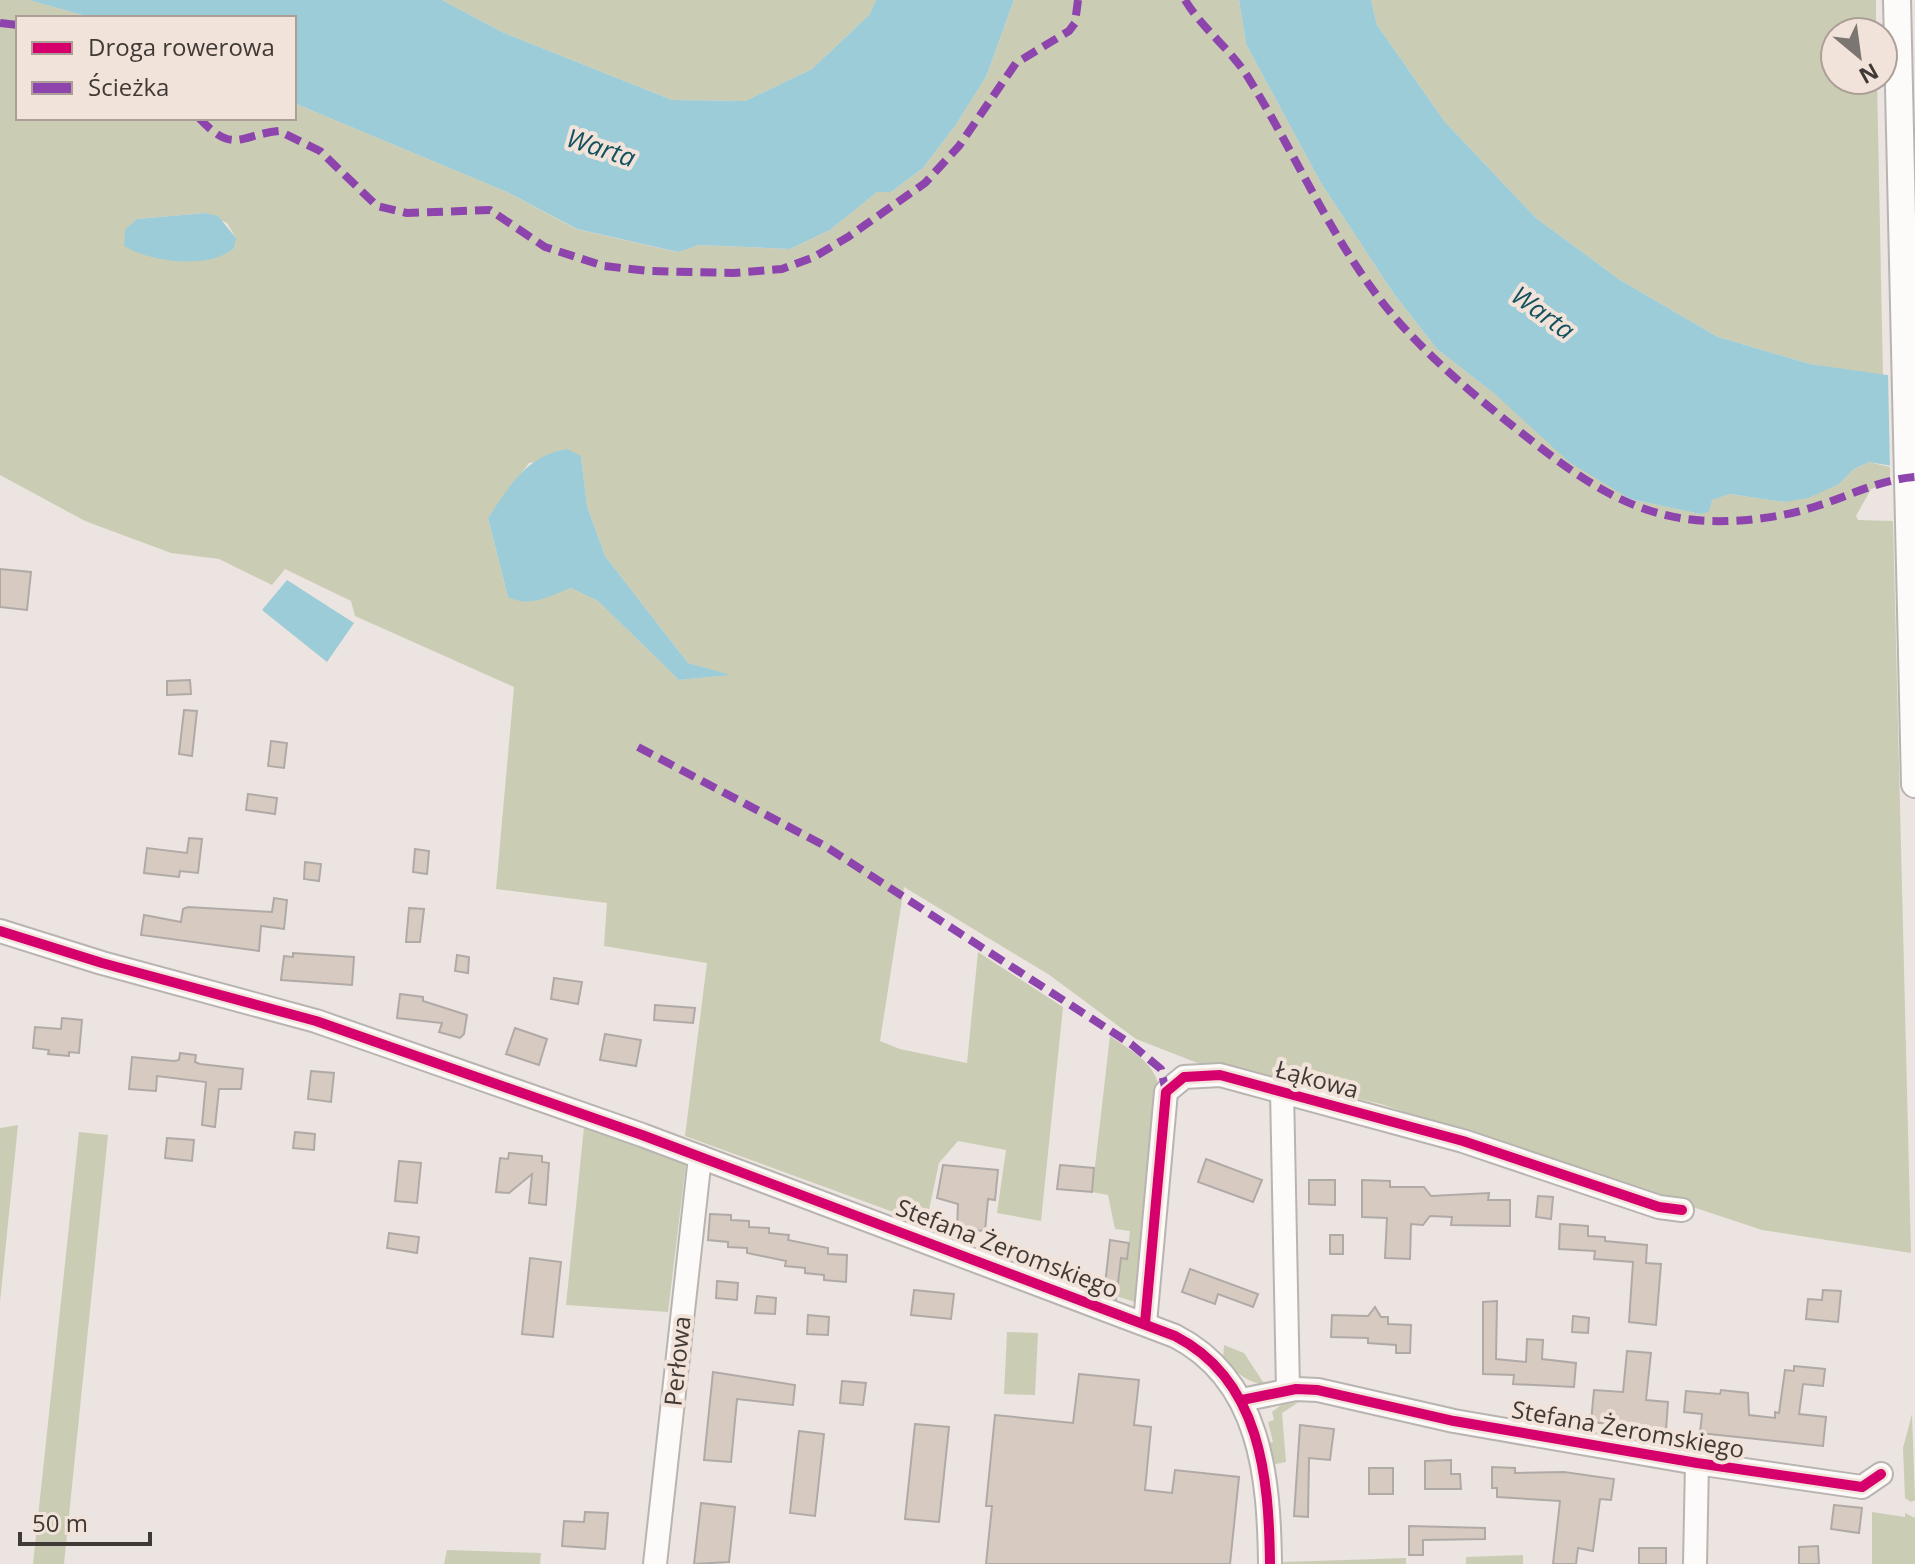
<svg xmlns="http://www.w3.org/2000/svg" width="1915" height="1564" font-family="'Open Sans',sans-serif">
	<rect width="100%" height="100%" fill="#ece4e0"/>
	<g fill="#cacdb4" fill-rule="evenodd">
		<path d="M0 0H29L93 18H18V118H294V103L507 192 576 229 677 252 699 245 790 249 830 230 877 192H891L923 168 955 126 986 77 1014 0H1239L1246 44 1321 183 1394 294 1437 349 1630 499 1700 514 1711 500 1730 494 1784 502 1839 484 1854 469 1869 462 1890 467V483L1871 489 1856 516 1858 520 1893 521 1911 1253 1762 1230 1381 1104 1195 1062 1136 1039 1048 974 904 887 880 1041 900 1049 967 1063 978 952 1063 1007 1041 1221 997 1213 1006 1150 958 1141 939 1163 926 1224 685 1136 707 963 604 946 607 903 496 889 514 687 355 616 351 601 285 569 272 585 219 559 171 553 85 521 0 475ZM205 213 227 223 236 238 137 219ZM581 456 587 506 605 556 688 663 728 675 679 680 598 601 571 588 556 593 508 597 488 518 529 463Z"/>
		<polygon points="442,0 876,0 869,15 812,69 745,101 672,100 502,32"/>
		<polygon points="1371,0 1876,0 1876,32 1835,32 1835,80 1877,80 1883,376 1810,364 1718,337 1620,280 1536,218 1445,122 1377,25"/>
		<path d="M1110 1036C1133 1052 1157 1063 1160 1093L1141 1304 1116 1296 1121 1258H1127L1130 1231 1115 1229 1108 1195 1092 1192Z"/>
		<polygon points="18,1125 0,1302 0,1128"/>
		<polygon points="584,1127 686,1163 668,1312 566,1305"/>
		<polygon points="79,1132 108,1135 64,1564 33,1564"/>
		<polygon points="1007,1332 1038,1333 1035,1395 1004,1394"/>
		<path d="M1224 1345 1244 1353 1265 1385C1246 1382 1236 1372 1223 1359Z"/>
		<polygon points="1299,1402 1282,1413 1286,1462 1271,1465 1267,1443 1273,1442 1268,1422 1274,1420 1272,1412 1281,1405"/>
		<polygon points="1912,1414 1915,1500 1911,1502 1905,1498 1903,1448"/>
		<polygon points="1872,1512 1905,1517 1905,1513 1915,1518 1915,1564 1872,1564"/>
		<polygon points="447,1550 541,1553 540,1564 444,1564"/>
		<polygon points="1523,1555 1523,1564 1466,1564 1466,1557"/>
		<polygon points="1406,1558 1406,1564 1283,1564 1283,1562"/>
	</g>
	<g fill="#9cccd8">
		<polygon points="29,0 442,0 502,32 672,100 745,101 812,69 869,15 876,0 1014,0 986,77 955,126 923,168 891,192 877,192 830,230 790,249 699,245 678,252 577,229 507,192 294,103 294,18 93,18"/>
		<polygon points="1239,0 1371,0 1377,25 1445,122 1536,218 1620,280 1718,337 1810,364 1915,379 1904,468 1869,462 1854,469 1839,484 1808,498 1784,502 1730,494 1712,500 1709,512 1700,514 1630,499 1569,462 1496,395 1437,349 1394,294 1321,183 1246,44"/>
		<path d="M205 213 218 216 236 238 234 248C210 270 150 262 124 246L125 230 137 219Z"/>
		<path d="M567 449 581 456 587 506 605 556 688 663 731 675 679 680 598 601 571 588C548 596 532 608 508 597L488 518C510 486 526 456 567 449Z"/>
		<polygon points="287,580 354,623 327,662 262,610"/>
	</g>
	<polygon fill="#ece4e0" points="1888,372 1915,375 1904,472 1890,471"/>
	<g fill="#d7cac1" stroke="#b0aaa7" stroke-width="2">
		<polygon points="0,569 31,572 27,610 0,607"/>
		<polygon points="190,680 191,694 167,695 167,681"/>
		<polygon points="184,710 197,711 192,756 179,754"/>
		<polygon points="271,741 287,743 284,768 268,766"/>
		<polygon points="248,794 277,798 275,814 246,810"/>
		<polygon points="189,838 202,839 198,873 180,871 179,877 144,873 147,848 187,853"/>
		<polygon points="415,849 429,851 427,874 413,872"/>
		<polygon points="305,862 321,864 319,881 304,879"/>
		<polygon points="274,898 287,900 284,929 261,926 259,951 141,935 144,915 181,922 183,909 188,907 272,912"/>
		<polygon points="409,908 424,909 420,942 406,942"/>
		<polygon points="293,953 354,957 352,985 281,980 284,956 293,957"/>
		<polygon points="457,955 469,957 468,973 455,971"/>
		<polygon points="554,978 582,982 578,1004 551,999"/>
		<polygon points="400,994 423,997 423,1001 467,1015 464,1034 460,1038 439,1032 442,1023 397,1018"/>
		<polygon points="655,1005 695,1008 693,1023 654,1020"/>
		<polygon points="62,1018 82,1020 79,1053 69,1052 69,1056 48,1054 49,1050 33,1048 35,1027 61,1029"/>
		<polygon points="515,1028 547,1039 539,1065 506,1054"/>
		<polygon points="605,1034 641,1040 636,1066 600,1060"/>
		<polygon points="180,1053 196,1055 195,1062 200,1064 243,1069 241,1089 219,1089 215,1127 202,1125 206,1082 157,1076 156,1091 129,1089 132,1057 174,1061 179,1060"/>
		<polygon points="311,1071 334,1073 331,1102 308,1099"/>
		<polygon points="295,1132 315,1134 314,1150 293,1148"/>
		<polygon points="167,1138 194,1140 192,1161 165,1158"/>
		<polygon points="509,1153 542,1156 542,1162 549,1163 546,1205 529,1203 532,1174 509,1193 496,1192 500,1158 508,1159"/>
		<polygon points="1206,1159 1262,1180 1253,1202 1198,1182"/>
		<polygon points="399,1161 421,1163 417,1203 395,1201"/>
		<polygon points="943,1165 998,1170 995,1200 988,1199 985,1231 957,1229 958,1204 937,1198"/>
		<polygon points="1060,1165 1094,1168 1092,1192 1057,1189"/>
		<polygon points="1309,1180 1335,1180 1335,1205 1309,1204"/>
		<polygon points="1362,1180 1390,1181 1390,1187 1424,1187 1431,1196 1489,1193 1488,1200 1510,1200 1510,1226 1451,1225 1452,1217 1430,1216 1423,1225 1411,1224 1410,1259 1385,1258 1387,1218 1362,1217"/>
		<polygon points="1538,1196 1553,1197 1551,1219 1536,1217"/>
		<polygon points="710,1214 731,1215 731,1220 749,1221 749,1227 769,1228 769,1233 789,1235 788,1240 828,1248 828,1254 847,1255 846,1282 824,1280 824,1275 805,1273 805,1268 785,1266 786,1261 747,1253 747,1248 728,1247 728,1242 708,1240"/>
		<polygon points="1560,1224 1588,1226 1588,1236 1605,1237 1605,1241 1647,1245 1646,1263 1661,1264 1656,1325 1629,1322 1633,1262 1594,1259 1595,1251 1559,1249"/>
		<polygon points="389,1233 419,1237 417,1253 387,1248"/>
		<rect x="1330" y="1235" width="13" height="19"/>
		<polygon points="1110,1240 1129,1243 1127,1259 1121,1258 1116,1299 1104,1294"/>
		<polygon points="530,1258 561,1262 553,1337 522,1334"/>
		<polygon points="1190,1269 1258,1294 1253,1307 1218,1294 1215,1304 1182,1292"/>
		<polygon points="717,1281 738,1283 737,1300 716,1298"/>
		<polygon points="914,1290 954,1294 951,1319 911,1315"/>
		<polygon points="1823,1290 1841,1291 1838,1322 1806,1319 1808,1299 1822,1300"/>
		<polygon points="757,1296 776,1298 775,1314 755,1313"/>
		<polygon points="1497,1301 1496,1359 1526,1362 1527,1339 1543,1340 1542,1359 1576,1363 1574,1387 1513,1384 1514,1375 1483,1374 1483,1302"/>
		<polygon points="1375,1307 1381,1317 1388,1317 1388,1324 1411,1325 1410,1353 1396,1353 1396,1345 1368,1343 1368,1338 1331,1337 1332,1315 1368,1316"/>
		<polygon points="808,1315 829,1317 828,1335 807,1334"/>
		<polygon points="1573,1316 1589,1318 1588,1333 1572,1332"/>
		<polygon points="1627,1351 1651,1353 1646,1400 1668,1402 1666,1430 1591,1422 1594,1390 1623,1392"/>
		<polygon points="1794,1366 1825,1369 1823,1386 1803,1384 1799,1414 1826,1417 1823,1446 1700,1433 1702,1414 1684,1412 1686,1391 1720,1394 1721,1390 1748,1393 1749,1415 1775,1418 1775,1412 1779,1413 1785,1370 1794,1371"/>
		<polygon points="713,1372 795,1385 793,1405 737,1399 731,1462 704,1460"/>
		<polygon points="1079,1374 1139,1380 1134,1425 1151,1427 1145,1490 1172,1493 1175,1470 1239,1477 1230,1564 986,1564 992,1506 986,1506 995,1415 1073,1423"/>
		<polygon points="842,1381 866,1383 863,1405 840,1403"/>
		<polygon points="915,1424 949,1427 939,1522 905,1519"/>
		<polygon points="1300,1425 1334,1429 1330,1460 1309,1458 1308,1517 1294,1516"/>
		<polygon points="799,1431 824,1434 815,1516 790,1513"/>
		<polygon points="1451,1460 1451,1474 1460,1474 1461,1489 1425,1489 1425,1461"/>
		<polygon points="1492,1467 1515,1468 1515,1473 1564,1472 1614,1479 1611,1500 1600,1499 1593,1551 1578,1548 1576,1564 1553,1564 1560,1501 1497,1497 1497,1488 1492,1488"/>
		<rect x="1369" y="1468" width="24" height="26"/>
		<polygon points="701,1503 735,1507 729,1562 694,1564"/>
		<polygon points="1834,1505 1862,1508 1859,1533 1831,1529"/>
		<polygon points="585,1512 608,1513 605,1549 562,1546 564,1521 584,1522"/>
		<polygon points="1409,1526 1485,1528 1485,1539 1423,1540 1423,1555 1409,1555"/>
		<polygon points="1818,1546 1819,1564 1799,1564 1799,1547"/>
		<rect x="1639" y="1548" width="27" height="16"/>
	</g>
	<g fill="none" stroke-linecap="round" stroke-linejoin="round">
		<defs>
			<g id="minor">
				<path d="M0 931 102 963 316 1021 642 1135 1175 1336C1261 1380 1269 1478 1270 1564"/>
				<polyline points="1282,1090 1288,1390"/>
				<polyline points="1145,1323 1166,1092 1184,1077 1220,1075 1463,1141 1659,1207 1682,1210"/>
				<polyline points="1242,1400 1296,1389 1318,1390 1454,1421 1697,1463 1862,1487 1881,1474"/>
				<polyline points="655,1564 700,1157"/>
				<polyline points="1695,1564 1697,1463"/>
			</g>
			<polyline id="major" points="1897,0 1915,784"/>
		</defs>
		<use href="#minor" stroke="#b9b4b0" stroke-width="26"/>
		<use href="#major" stroke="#b9b4b0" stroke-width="30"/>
		<use href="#minor" stroke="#fcfbfa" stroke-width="22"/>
		<use href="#major" stroke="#fcfbfa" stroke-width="26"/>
		<g stroke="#8e44ad" stroke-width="8" stroke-dasharray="16 8" stroke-linecap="butt">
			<path d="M1185 0C1202 28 1228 47 1246 74 1299 158 1337 256 1406 330 1445 372 1492 410 1537 445 1590 486 1641 519 1710 521 1745 522 1784 517 1817 506 1851 495 1879 480 1915 477"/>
			<polyline points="0,23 18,25"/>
			<path d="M199 118C234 155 239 135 279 131L320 151 377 206 407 213 490 210 545 247 604 266 648 271 733 273 782 269 814 257 848 237 925 183 959 146 1016 63 1069 31 1075 23 1078 0"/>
			<polyline points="638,747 825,846 1131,1044 1161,1069 1166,1092"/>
		</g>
		<defs>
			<g id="cycleway">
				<path d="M0 931 102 963 316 1021 642 1135 1175 1336C1261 1380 1269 1478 1270 1564"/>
				<polyline points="1145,1323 1166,1092 1184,1077 1220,1075 1463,1141 1659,1207 1682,1210"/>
				<polyline points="1242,1400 1296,1389 1318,1390 1454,1421 1697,1463 1862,1487 1881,1474"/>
			</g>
		</defs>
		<use href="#cycleway" stroke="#f2e3da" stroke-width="15"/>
		<use href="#cycleway" stroke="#d6006c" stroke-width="10"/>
	</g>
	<g text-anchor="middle" stroke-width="8" stroke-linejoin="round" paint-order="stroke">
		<g font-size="24" fill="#403a36" stroke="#f2e3da">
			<text transform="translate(1317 1080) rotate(15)" y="8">Łąkowa</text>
			<text transform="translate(1007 1249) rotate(21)" y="8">Stefana Żeromskiego</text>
			<text transform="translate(678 1361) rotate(-84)" y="8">Perłowa</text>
			<text transform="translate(1628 1430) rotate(10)" y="8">Stefana Żeromskiego</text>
		</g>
		<g font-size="26" font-style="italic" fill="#14515f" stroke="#f2e3da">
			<text transform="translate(601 148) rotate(18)" y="9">Warta</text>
			<text transform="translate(1543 313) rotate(36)" y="9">Warta</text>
		</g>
	</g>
	<rect x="16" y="16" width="280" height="104" fill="#f2e3da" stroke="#ab9f98" stroke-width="2"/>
	<rect x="32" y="42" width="40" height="12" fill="#d6006c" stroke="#ab9f98" stroke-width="2"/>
	<text x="88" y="56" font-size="24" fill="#403a36">Droga rowerowa</text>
	<rect x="32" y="82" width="40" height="12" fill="#8e44ad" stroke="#ab9f98" stroke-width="2"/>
	<text x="88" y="96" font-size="24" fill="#403a36">Ścieżka</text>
	<g transform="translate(1859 56) rotate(151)"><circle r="38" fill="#f2e3da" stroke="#ab9f98" stroke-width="2"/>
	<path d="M0-6L14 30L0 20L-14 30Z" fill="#7c7672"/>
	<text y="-12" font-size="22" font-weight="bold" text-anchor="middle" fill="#403a36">N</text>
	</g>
	<path d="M20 1532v12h130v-12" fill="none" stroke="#403a36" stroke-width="4"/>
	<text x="32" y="1532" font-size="24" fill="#403a36" stroke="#f2e3da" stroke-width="6" paint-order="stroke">50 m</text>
</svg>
